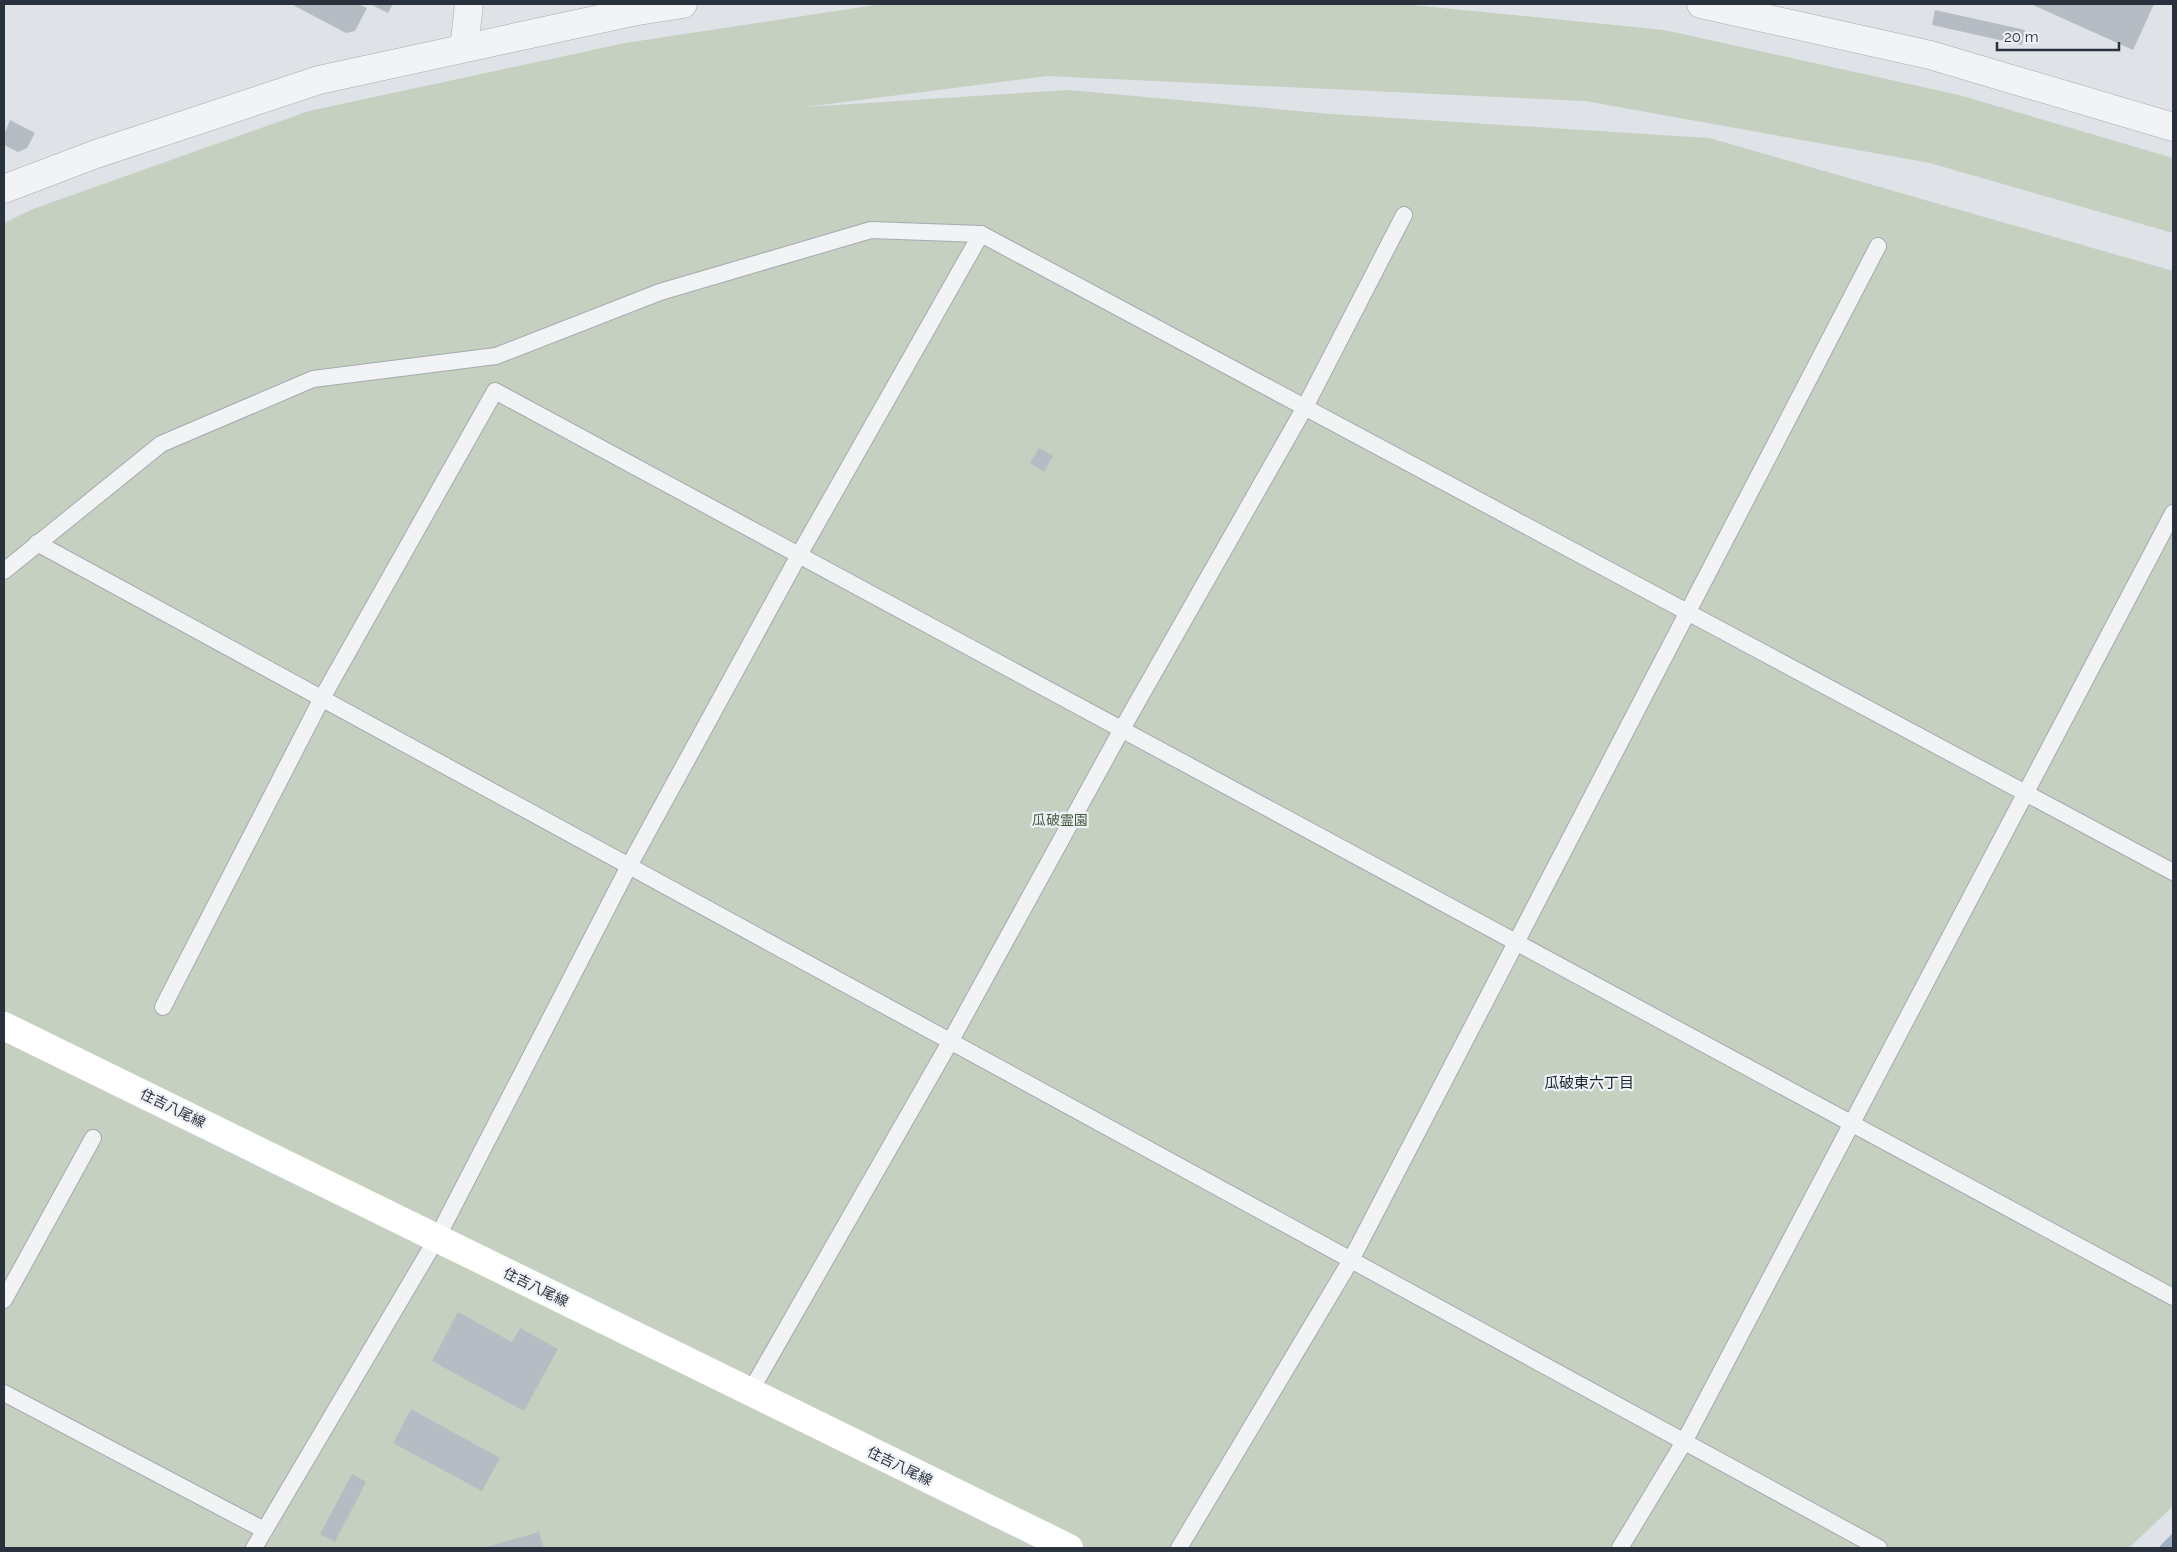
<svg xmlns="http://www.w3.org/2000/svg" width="2177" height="1552" font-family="Raleway,'Noto Sans JP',sans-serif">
	<rect width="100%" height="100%" fill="#dfe2e7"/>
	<polygon fill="#c5d0c0" points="882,4 1402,4 1664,30 1959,95 2173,158 2173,233 1930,163 1585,101 1047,76 805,107 1068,90 1331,114 1709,138 2173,271 2173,1506 2129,1548 4,1548 4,223 33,209 309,111 625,43"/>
	<polygon fill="#9cb2c4" points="2173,1533 2173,1548 2158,1548"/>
	<g fill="#b6bcc3">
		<polygon points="294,4 358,4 367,8 355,31 346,33 293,5"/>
		<polygon points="370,4 393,4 388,13"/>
		<polygon points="2031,4 2154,4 2133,50"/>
		<polygon points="1935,10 2025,30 2022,45 1932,25"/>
		<polygon points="10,120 35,133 27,148 18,152 4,145 4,135"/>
		<polygon points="1039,448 1053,456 1044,472 1030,463"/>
		<polygon points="458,1312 512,1342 520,1328 558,1349 524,1411 432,1361"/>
		<polygon points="411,1409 500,1458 482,1491 393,1443"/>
		<polygon points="352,1474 366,1482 335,1542 320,1534"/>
		<polygon points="539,1532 544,1548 483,1548"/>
	</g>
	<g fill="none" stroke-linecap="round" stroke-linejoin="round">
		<defs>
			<g id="service">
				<polyline points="37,543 1879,1548"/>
				<polyline points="4,571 161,444 313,379 496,356 660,292 871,230 981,234 2173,872"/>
				<polyline points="163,1007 322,698 495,391 2173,1297"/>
				<polyline points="4,1300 93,1138"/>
				<polyline points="750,1392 950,1042 1122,729 1305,407 1404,215"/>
				<polyline points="4,1393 264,1530"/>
				<polyline points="254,1548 437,1238 629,866 799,555 981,234"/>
				<polyline points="1179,1548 1351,1260 1878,246"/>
				<polyline points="1620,1548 1684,1442 2173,513"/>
			</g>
			<g id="minor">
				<polyline points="1701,4 1930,55 2173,127"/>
				<polyline points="464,48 469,4"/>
				<polyline points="4,189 96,154 319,80 632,12 683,4"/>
			</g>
		</defs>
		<use href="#service" stroke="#a5a9b1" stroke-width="18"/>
		<use href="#minor" stroke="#a5a9b1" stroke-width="29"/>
		<use href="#service" stroke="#f1f3f5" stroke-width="16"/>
		<use href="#minor" stroke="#f1f3f5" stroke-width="28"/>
		<polyline stroke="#fff" stroke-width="28" points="4,1026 1069,1548"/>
	</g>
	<g text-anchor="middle" stroke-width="4.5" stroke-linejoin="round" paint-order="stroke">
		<g font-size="14" fill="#3f5737" stroke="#eef1f5">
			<text x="1060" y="825">瓜破霊園</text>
		</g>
		<g font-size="14" fill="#29313d" stroke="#eef1f5">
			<text transform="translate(173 1108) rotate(26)" y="5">住吉八尾線</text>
			<text transform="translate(536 1287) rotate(26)" y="5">住吉八尾線</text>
			<text transform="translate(900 1466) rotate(26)" y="5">住吉八尾線</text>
		</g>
		<g font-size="15" fill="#1b232d" stroke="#eef1f5">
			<text x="1589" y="1088">瓜破東六丁目</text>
		</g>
	</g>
	<rect width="2177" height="1552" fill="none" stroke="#29313d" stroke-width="10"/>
	<path d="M1997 42v8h122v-8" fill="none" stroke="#29313d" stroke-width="2.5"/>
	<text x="2004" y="42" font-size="15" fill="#29313d" stroke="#eef1f5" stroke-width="4" paint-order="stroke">20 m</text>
</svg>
